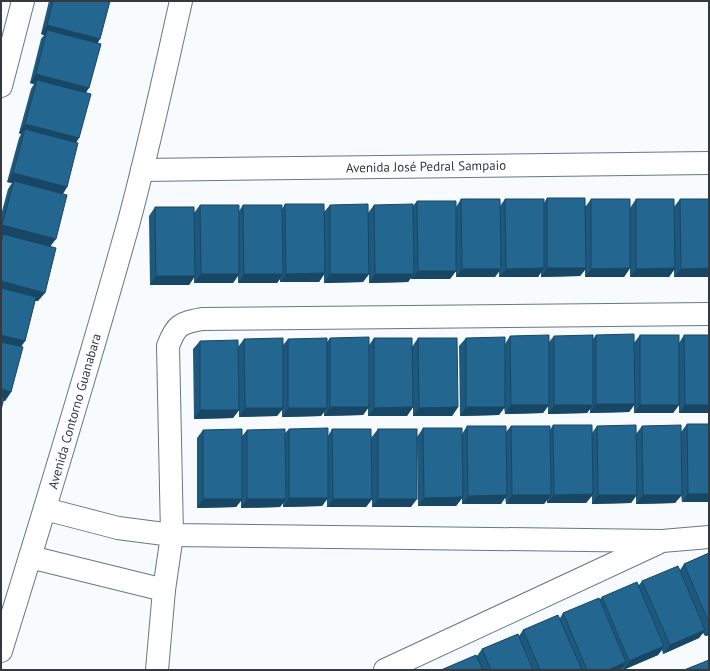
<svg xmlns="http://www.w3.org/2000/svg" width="710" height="671" font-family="'PT Sans',sans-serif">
	<rect width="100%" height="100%" fill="#f7fbfd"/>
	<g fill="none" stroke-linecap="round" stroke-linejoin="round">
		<defs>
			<g id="street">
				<polyline points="1,86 23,1"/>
				<polyline points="45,509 118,528 172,535 662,541 709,537"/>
				<polyline points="30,557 164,590"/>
				<path d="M157 670 164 590 172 535 168 346C176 325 180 323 202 319L709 314"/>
				<polyline points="385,670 658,543"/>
			</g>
			<g id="secondary">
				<polyline points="142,170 709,163"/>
				<path d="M1 651C45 509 88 368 128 225 148 151 164 76 181 1"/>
			</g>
		</defs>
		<use href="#street" stroke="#687782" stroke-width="24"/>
		<use href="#secondary" stroke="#687782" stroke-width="24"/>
		<use href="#street" stroke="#fff" stroke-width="22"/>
		<use href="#secondary" stroke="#fff" stroke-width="22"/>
	</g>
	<g fill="#1e587c">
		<polygon points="49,1 110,1 98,43 86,92 79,138 76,142 67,187 63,194 38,301 35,301 25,341 21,347 11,392 5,401 3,400 1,410 1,238 2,236 1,235 1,215 8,189 12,183 7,182 19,138 21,134 19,133 31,89 34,84 30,83 41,39 44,35 41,34"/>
		<polygon points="547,198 586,206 591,199 630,208 636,199 674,207 680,199 709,277 674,277 674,270 669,277 630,277 630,268 624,277 585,277 585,270 580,276 541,277 541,272 538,277 499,277 499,271 495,277 456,277 456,271 450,279 411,279 411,277 408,282 369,283 369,274 363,282 324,283 324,274 319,282 280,282 280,279 277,283 238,283 238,276 233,283 194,283 194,277 189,285 150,285 149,216 155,207 194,213 200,205 239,211 243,205 282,209 285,204 324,212 330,205 368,213 374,205 413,206 417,201 456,207 461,199 500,206 505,199 544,203"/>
		<polygon points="596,335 634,343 640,335 679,343 684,335 709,413 679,413 679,405 673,413 634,413 634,405 629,412 590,413 590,409 587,413 548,414 548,406 543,413 505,414 504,407 499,415 460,416 459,346 466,338 505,344 510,336 549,342 554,336 593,339"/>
		<polygon points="330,338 369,345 374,338 412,347 418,338 458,407 452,416 413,416 413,407 407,416 368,416 368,408 363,415 324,416 324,412 321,416 282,417 282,410 277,416 239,417 239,410 233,418 194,419 193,349 200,341 238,347 244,339 283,345 288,339 327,342"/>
		<polygon points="687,424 709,502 682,502 681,495 675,503 636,504 636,495 631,503 592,504 592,496 586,503 547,503 547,500 544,504 506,504 505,497 501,504 462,504 462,498 456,506 418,506 417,437 423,428 462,434 467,426 506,432 511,426 550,430 553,425 592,433 597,426 636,434 642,426 681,432"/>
		<polygon points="289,429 328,436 332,429 371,438 378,429 411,507 372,507 372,499 366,507 327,507 327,499 322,506 283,507 283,503 280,507 241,508 241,501 236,507 197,508 197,438 203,430 242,436 247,430 285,433"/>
		<polygon points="709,553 709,635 705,636 703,633 699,638 663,654 662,650 658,655 623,670 622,668 621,670 441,670 477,656 482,649 519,636 523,630 560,618 563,613 599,600 602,597 639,585 642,581 680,570 684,564"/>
	</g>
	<g fill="#184765">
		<polygon points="47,25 100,39 94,48 47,30 44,35 41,34"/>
		<polygon points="36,74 89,88 83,97 37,80 34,84 30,83"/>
		<polygon points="25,124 79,138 73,147 25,129 21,134 19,133"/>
		<polygon points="13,173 67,187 61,196 14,181 12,183 7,182"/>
		<polygon points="2,225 56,239 49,248 3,234 2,236 1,235 1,227"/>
		<polygon points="544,268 538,277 499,277 506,269"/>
		<polygon points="547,268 586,268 580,276 541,277"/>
		<polygon points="630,268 624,277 585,277 591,269"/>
		<polygon points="675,268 669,277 630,277 636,269"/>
		<polygon points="709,268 709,277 674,277 681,269"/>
		<polygon points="462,269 501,269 495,277 456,277"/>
		<polygon points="418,271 456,271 450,279 411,279"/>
		<polygon points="325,273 319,282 280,282 286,274"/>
		<polygon points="201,274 239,274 233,283 194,283"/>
		<polygon points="244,274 283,274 277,283 238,283"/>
		<polygon points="330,274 369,274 363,282 324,283"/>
		<polygon points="375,274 414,274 408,282 369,283"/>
		<polygon points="156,276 195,276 189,285 150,285"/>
		<polygon points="1,281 45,293 38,301 1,292"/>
		<polygon points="1,335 25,341 18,350 1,345"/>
		<polygon points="1,389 11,392 5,401 1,400"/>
		<polygon points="596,404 635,404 629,412 590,413"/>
		<polygon points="511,405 549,405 543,413 505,414"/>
		<polygon points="554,405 593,405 587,413 548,414"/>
		<polygon points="640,405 679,405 673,413 634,413"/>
		<polygon points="685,405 709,405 709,413 679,413"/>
		<polygon points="330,407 369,407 363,415 324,416"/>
		<polygon points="413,407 407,416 368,416 374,408"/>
		<polygon points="458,407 452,416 413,416 419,408"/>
		<polygon points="466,407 505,407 499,415 460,416"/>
		<polygon points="245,408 283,408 277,416 239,417"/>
		<polygon points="288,408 327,408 321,416 282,417"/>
		<polygon points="200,410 239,410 233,418 194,419"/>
		<polygon points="593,494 586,503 547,503 554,495"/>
		<polygon points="688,494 709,494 709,502 682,502"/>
		<polygon points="507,495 501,504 462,504 468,496"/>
		<polygon points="512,495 551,495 544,504 506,504"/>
		<polygon points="598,495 637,495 631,503 592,504"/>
		<polygon points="643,495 682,495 675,503 636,504"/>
		<polygon points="463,497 456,506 418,506 424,498"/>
		<polygon points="289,498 328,498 322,506 283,507"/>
		<polygon points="203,499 242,499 236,507 197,508"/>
		<polygon points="247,499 286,499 280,507 241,508"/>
		<polygon points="333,499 372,499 366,507 327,507"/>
		<polygon points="378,499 417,499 411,507 372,507"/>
		<polygon points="705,630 699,638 663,654 670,645"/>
		<polygon points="709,631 709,635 705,636"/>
		<polygon points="664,646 658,655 623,670 629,661"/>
		<polygon points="626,662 621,670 608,670"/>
	</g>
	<g fill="#236690" stroke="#184765">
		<polygon points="53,1 110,1 100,39 47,25"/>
		<polygon points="47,30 101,44 89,88 36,74"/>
		<polygon points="37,80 91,94 79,138 25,124"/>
		<polygon points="25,129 78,143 67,187 13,173"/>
		<polygon points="14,181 67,195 56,239 2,225"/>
		<polygon points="547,198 585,198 586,268 547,268"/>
		<polygon points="461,199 500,199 501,269 462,269"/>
		<polygon points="505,199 544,199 544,268 506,269"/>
		<polygon points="591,199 630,199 630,268 591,269"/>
		<polygon points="636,199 674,199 675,268 636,269"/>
		<polygon points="680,199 709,199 709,268 681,269"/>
		<polygon points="417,201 456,201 456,271 418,271"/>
		<polygon points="285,204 324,204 325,273 286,274"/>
		<polygon points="368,204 369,274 330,274 330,205"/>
		<polygon points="413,204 414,274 375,274 374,205"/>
		<polygon points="200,205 239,205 239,274 201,274"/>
		<polygon points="243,205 282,205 283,274 244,274"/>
		<polygon points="155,207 194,207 195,276 156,276"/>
		<polygon points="3,234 56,248 45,293 1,281 1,243"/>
		<polygon points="1,288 36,297 25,341 1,335"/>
		<polygon points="634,334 635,404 596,404 596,335"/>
		<polygon points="549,335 549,405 511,405 510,336"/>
		<polygon points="593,335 593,405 554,405 554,336"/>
		<rect x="640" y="335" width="39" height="70"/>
		<polygon points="684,335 709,335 709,405 685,405"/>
		<polygon points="369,337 369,407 330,407 330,338"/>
		<polygon points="505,337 505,407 466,407 466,338"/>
		<polygon points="283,338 283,408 245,408 244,339"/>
		<polygon points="327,338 327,408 288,408 288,339"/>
		<polygon points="374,338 412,338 413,407 374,408"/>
		<polygon points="418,338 457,338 458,407 419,408"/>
		<polygon points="238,340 239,410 200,410 200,341"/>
		<polygon points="1,342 23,347 11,392 1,389"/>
		<polygon points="1,397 4,398 1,410"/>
		<polygon points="687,424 709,424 709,494 688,494"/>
		<polygon points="553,425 592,425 593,494 554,495"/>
		<polygon points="636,425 637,495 598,495 597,426"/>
		<polygon points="681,425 682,495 643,495 642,426"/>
		<polygon points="467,426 506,426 507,495 468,496"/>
		<polygon points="511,426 550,426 551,495 512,495"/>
		<polygon points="328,428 328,498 289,498 289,429"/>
		<polygon points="423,428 462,428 463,497 424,498"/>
		<polygon points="242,429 242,499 203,499 203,430"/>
		<polygon points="285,429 286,499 247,499 247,430"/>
		<polygon points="332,429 371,429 372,499 333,499"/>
		<rect x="378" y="429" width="39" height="70"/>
		<polygon points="709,553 709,623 684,564"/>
		<polygon points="678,566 705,630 670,645 642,581"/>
		<polygon points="637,582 664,646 629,661 602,597"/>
		<polygon points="599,598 626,662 608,670 587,670 563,613"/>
		<polygon points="558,615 582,670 540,670 523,630"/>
		<polygon points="518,634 533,670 491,670 482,649"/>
		<polygon points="476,655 483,670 441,670"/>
		<polygon points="709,660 709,670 684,670"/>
	</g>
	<g text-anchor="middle" stroke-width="4" stroke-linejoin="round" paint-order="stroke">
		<g font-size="13" fill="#33393e" stroke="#fff">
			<text transform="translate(426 166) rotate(-1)" y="5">Avenida José Pedral Sampaio</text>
			<text transform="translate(74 411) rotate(-74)" y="5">Avenida Contorno Guanabara</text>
		</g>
	</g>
	<rect width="710" height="671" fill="none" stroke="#33393e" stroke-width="4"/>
</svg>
